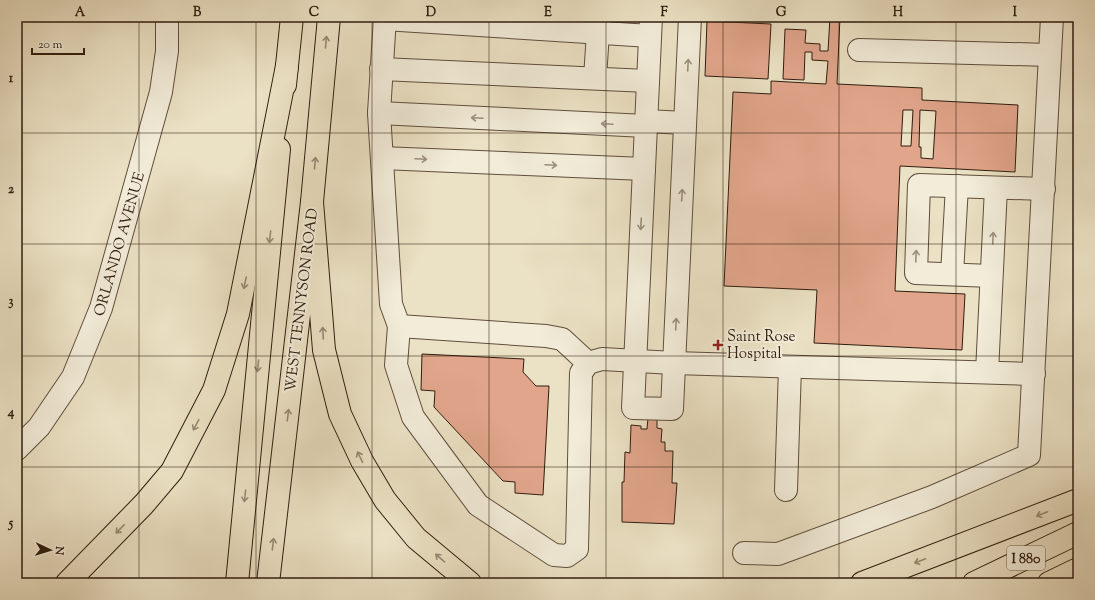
<svg xmlns="http://www.w3.org/2000/svg" width="1095" height="600" font-family="'Sorts Mill Goudy',serif">
	<rect width="100%" height="100%" fill="#ebe1c4"/>
	<filter id="stains"><feTurbulence type="fractalNoise" baseFrequency=".005" numOctaves="4"/><feColorMatrix values="0 0 0 0 .2 0 0 0 0 .09 0 0 0 0 .02 0 0 0 .5 -.17"/></filter>
	<radialGradient id="worn" r=".72"><stop offset=".6" stop-color="#630" stop-opacity="0"/><stop offset="1" stop-color="#630" stop-opacity=".3"/></radialGradient>
	<g fill="#e1a58b" stroke="#301d0f" fill-rule="evenodd">
		<path d="M830 17H840L837 84 922 88V100L1018 105 1015 172 900 166 895 291 965 294 962 350 814 343 817 290 724 286 733 92 771 94V81L826 84 828 61 812 60V52H805L804 80 783 79 785 29 806 30 805 43 820 44V51H828ZM903 110H913L911 146H901ZM920 110 936 111 933 159 921 158V147H919Z"/>
		<polygon points="887,17 965,17 965,20"/>
		<polygon points="707,21 771,24 768,79 705,76"/>
		<polygon points="422,354 524,359 523,372 536,386 549,386 543,495 515,493 515,482 503,481 434,407 435,391 421,390"/>
		<polygon points="648,418 657,418 657,428 662,429 661,442 665,442 665,451 673,451 672,483 677,483 674,524 622,522 622,482 624,482 625,452 630,453 631,425 641,426 641,429 647,429"/>
	</g>
	<g fill="none" stroke-linecap="round" stroke-linejoin="round">
		<defs>
			<g id="minor">
				<polyline points="385,17 379,113 391,304 399,326 396,365 413,417 478,505 554,555 567,556 577,549 581,373 588,363 602,359 674,363 1034,374"/>
				<polyline points="651,17 633,408 672,409 690,17"/>
				<polyline points="384,19 650,36"/>
				<polyline points="859,50 1050,55"/>
				<polyline points="381,69 648,81"/>
				<polyline points="595,78 599,17"/>
				<polyline points="379,113 646,126"/>
				<polyline points="646,121 685,123"/>
				<polyline points="382,158 644,169"/>
				<polyline points="952,274 957,186"/>
				<polyline points="991,276 916,273 919,185 1044,189"/>
				<polyline points="399,326 546,336 562,339 588,363"/>
				<polyline points="987,372 996,188"/>
				<polyline points="17,449 39,427 73,377 101,308 161,92 167,51 167,17"/>
				<polyline points="786,490 790,367"/>
				<polyline points="744,553 778,554 932,497 1029,455 1052,17"/>
			</g>
			<g id="major">
				<polyline points="285,85 292,17"/>
				<polyline points="237,583 279,149"/>
				<polyline points="268,583 312,202 329,17"/>
			</g>
			<g id="highway">
				<polyline points="312,202 324,350 340,414 362,461 385,500 416,538 470,583"/>
				<polyline points="67,583 144,504 172,471 214,390 238,314 287,66"/>
				<polyline points="862,583 1078,500"/>
				<polyline points="974,583 1078,533"/>
				<polyline points="1049,583 1078,569"/>
			</g>
		</defs>
		<use href="#minor" stroke="#5f4e3c" stroke-width="24"/>
		<use href="#major" stroke="#301d0f" stroke-width="24"/>
		<use href="#highway" stroke="#301d0f" stroke-width="24"/>
		<use href="#minor" stroke="#f2ecd9" stroke-width="22"/>
		<use href="#major" stroke="#ebe1c4" stroke-width="22"/>
		<use href="#highway" stroke="#ebe1c4" stroke-width="22"/>
	</g>
	<defs><path id="oneway-shaft" d="M-6 0H5M1.5-3L5.5 0L1.5 3" fill="none" stroke-width="1.6" stroke-linecap="round" stroke-linejoin="round"/></defs>
	<g stroke="#978973">
		<use href="#oneway-shaft" transform="translate(326 42) rotate(-85)"/>
		<use href="#oneway-shaft" transform="translate(315 163) rotate(-85)"/>
		<use href="#oneway-shaft" transform="translate(270 237) rotate(96)"/>
		<use href="#oneway-shaft" transform="translate(245 283) rotate(102)"/>
		<use href="#oneway-shaft" transform="translate(323 333) rotate(-93)"/>
		<use href="#oneway-shaft" transform="translate(258 366) rotate(96)"/>
		<use href="#oneway-shaft" transform="translate(288 415) rotate(-83)"/>
		<use href="#oneway-shaft" transform="translate(196 425) rotate(118)"/>
		<use href="#oneway-shaft" transform="translate(360 457) rotate(-116)"/>
		<use href="#oneway-shaft" transform="translate(245 496) rotate(96)"/>
		<use href="#oneway-shaft" transform="translate(1042 514) rotate(159)"/>
		<use href="#oneway-shaft" transform="translate(120 529) rotate(134)"/>
		<use href="#oneway-shaft" transform="translate(273 544) rotate(-83)"/>
		<use href="#oneway-shaft" transform="translate(440 558) rotate(-139)"/>
		<use href="#oneway-shaft" transform="translate(920 561) rotate(159)"/>
	</g>
	<g stroke="#9b8f7e">
		<use href="#oneway-shaft" transform="translate(688 65) rotate(-87)"/>
		<use href="#oneway-shaft" transform="translate(477 118) rotate(-177)"/>
		<use href="#oneway-shaft" transform="translate(607 124) rotate(-177)"/>
		<use href="#oneway-shaft" transform="translate(421 159) rotate(3)"/>
		<use href="#oneway-shaft" transform="translate(551 165) rotate(3)"/>
		<use href="#oneway-shaft" transform="translate(682 195) rotate(-87)"/>
		<use href="#oneway-shaft" transform="translate(641 224) rotate(93)"/>
		<use href="#oneway-shaft" transform="translate(993 238) rotate(-87)"/>
		<use href="#oneway-shaft" transform="translate(916 256) rotate(-88)"/>
		<use href="#oneway-shaft" transform="translate(676 324) rotate(-87)"/>
	</g>
	<path fill="none" stroke="#301d0f" stroke-width="1" stroke-opacity="0.55" d="M139 17V583M256 17V583M372 17V583M489 17V583M606 17V583M723 17V583M839 17V583M956 17V583M17 133H1078M17 244H1078M17 356H1078M17 467H1078"/>
	<path fill="#8f2418" stroke="#f2ecd9" stroke-width="1.5" d="M716 339h4v4h4v4h-4v4h-4v-4h-4v-4h4z"/>
	<g text-anchor="middle" stroke-width="4" stroke-linejoin="round" paint-order="stroke">
		<rect fill="#f2ecd9" stroke="#6a5b4c" stroke-width="1" x="1007" y="546" width="38" height="24" rx="3"/>
		<g font-size="14" font-weight="bold" fill="#301d0f">
			<text x="1026" y="563">I 880</text>
		</g>
		<g font-size="15" fill="#301d0f" stroke="#f2ecd9">
			<text transform="translate(119 244) rotate(-74)" y="5">ORLANDO AVENUE</text>
			<text transform="translate(301 300) rotate(-83)" y="5">WEST TENNYSON ROAD</text>
		</g>
		<g font-size="15" fill="#301d0f" stroke="#f2ecd9" text-anchor="start">
			<text x="727" y="341">Saint Rose<tspan x="727" dy="17">Hospital</tspan></text>
		</g>
	</g>
	<rect width="1095" height="600" fill="none" stroke="#ebe1c4" stroke-width="44"/>
	<g transform="translate(50 550) rotate(94)" stroke="#f2ecd9" stroke-width="3" paint-order="stroke">
	<path d="M0-3L7 15L0 10L-7 15Z" fill="#301d0f"/>
	<text y="-6" font-size="11" font-weight="bold" text-anchor="middle" fill="#301d0f">N</text>
	</g>
	<path d="M32 48v6h52v-6" fill="none" stroke="#301d0f" stroke-width="2"/>
	<text x="38" y="48" font-size="12" fill="#301d0f" stroke="#f2ecd9" stroke-width="3" paint-order="stroke">20 m</text>
	<rect x="22" y="22" width="1051" height="556" fill="none" stroke="#301d0f" stroke-width="1.5"/>
	<g font-size="13" text-anchor="middle" font-weight="bold" fill="#301d0f">
		<text x="80" y="16">A</text>
		<text x="197" y="16">B</text>
		<text x="314" y="16">C</text>
		<text x="431" y="16">D</text>
		<text x="548" y="16">E</text>
		<text x="664" y="16">F</text>
		<text x="781" y="16">G</text>
		<text x="898" y="16">H</text>
		<text x="1015" y="16">I</text>
		<text x="11" y="82">1</text>
		<text x="11" y="193">2</text>
		<text x="11" y="305">3</text>
		<text x="11" y="416">4</text>
		<text x="11" y="527">5</text>
	</g>
	<rect width="100%" height="100%" filter="url(#stains)"/>
	<rect width="100%" height="100%" fill="url(#worn)"/>
</svg>
